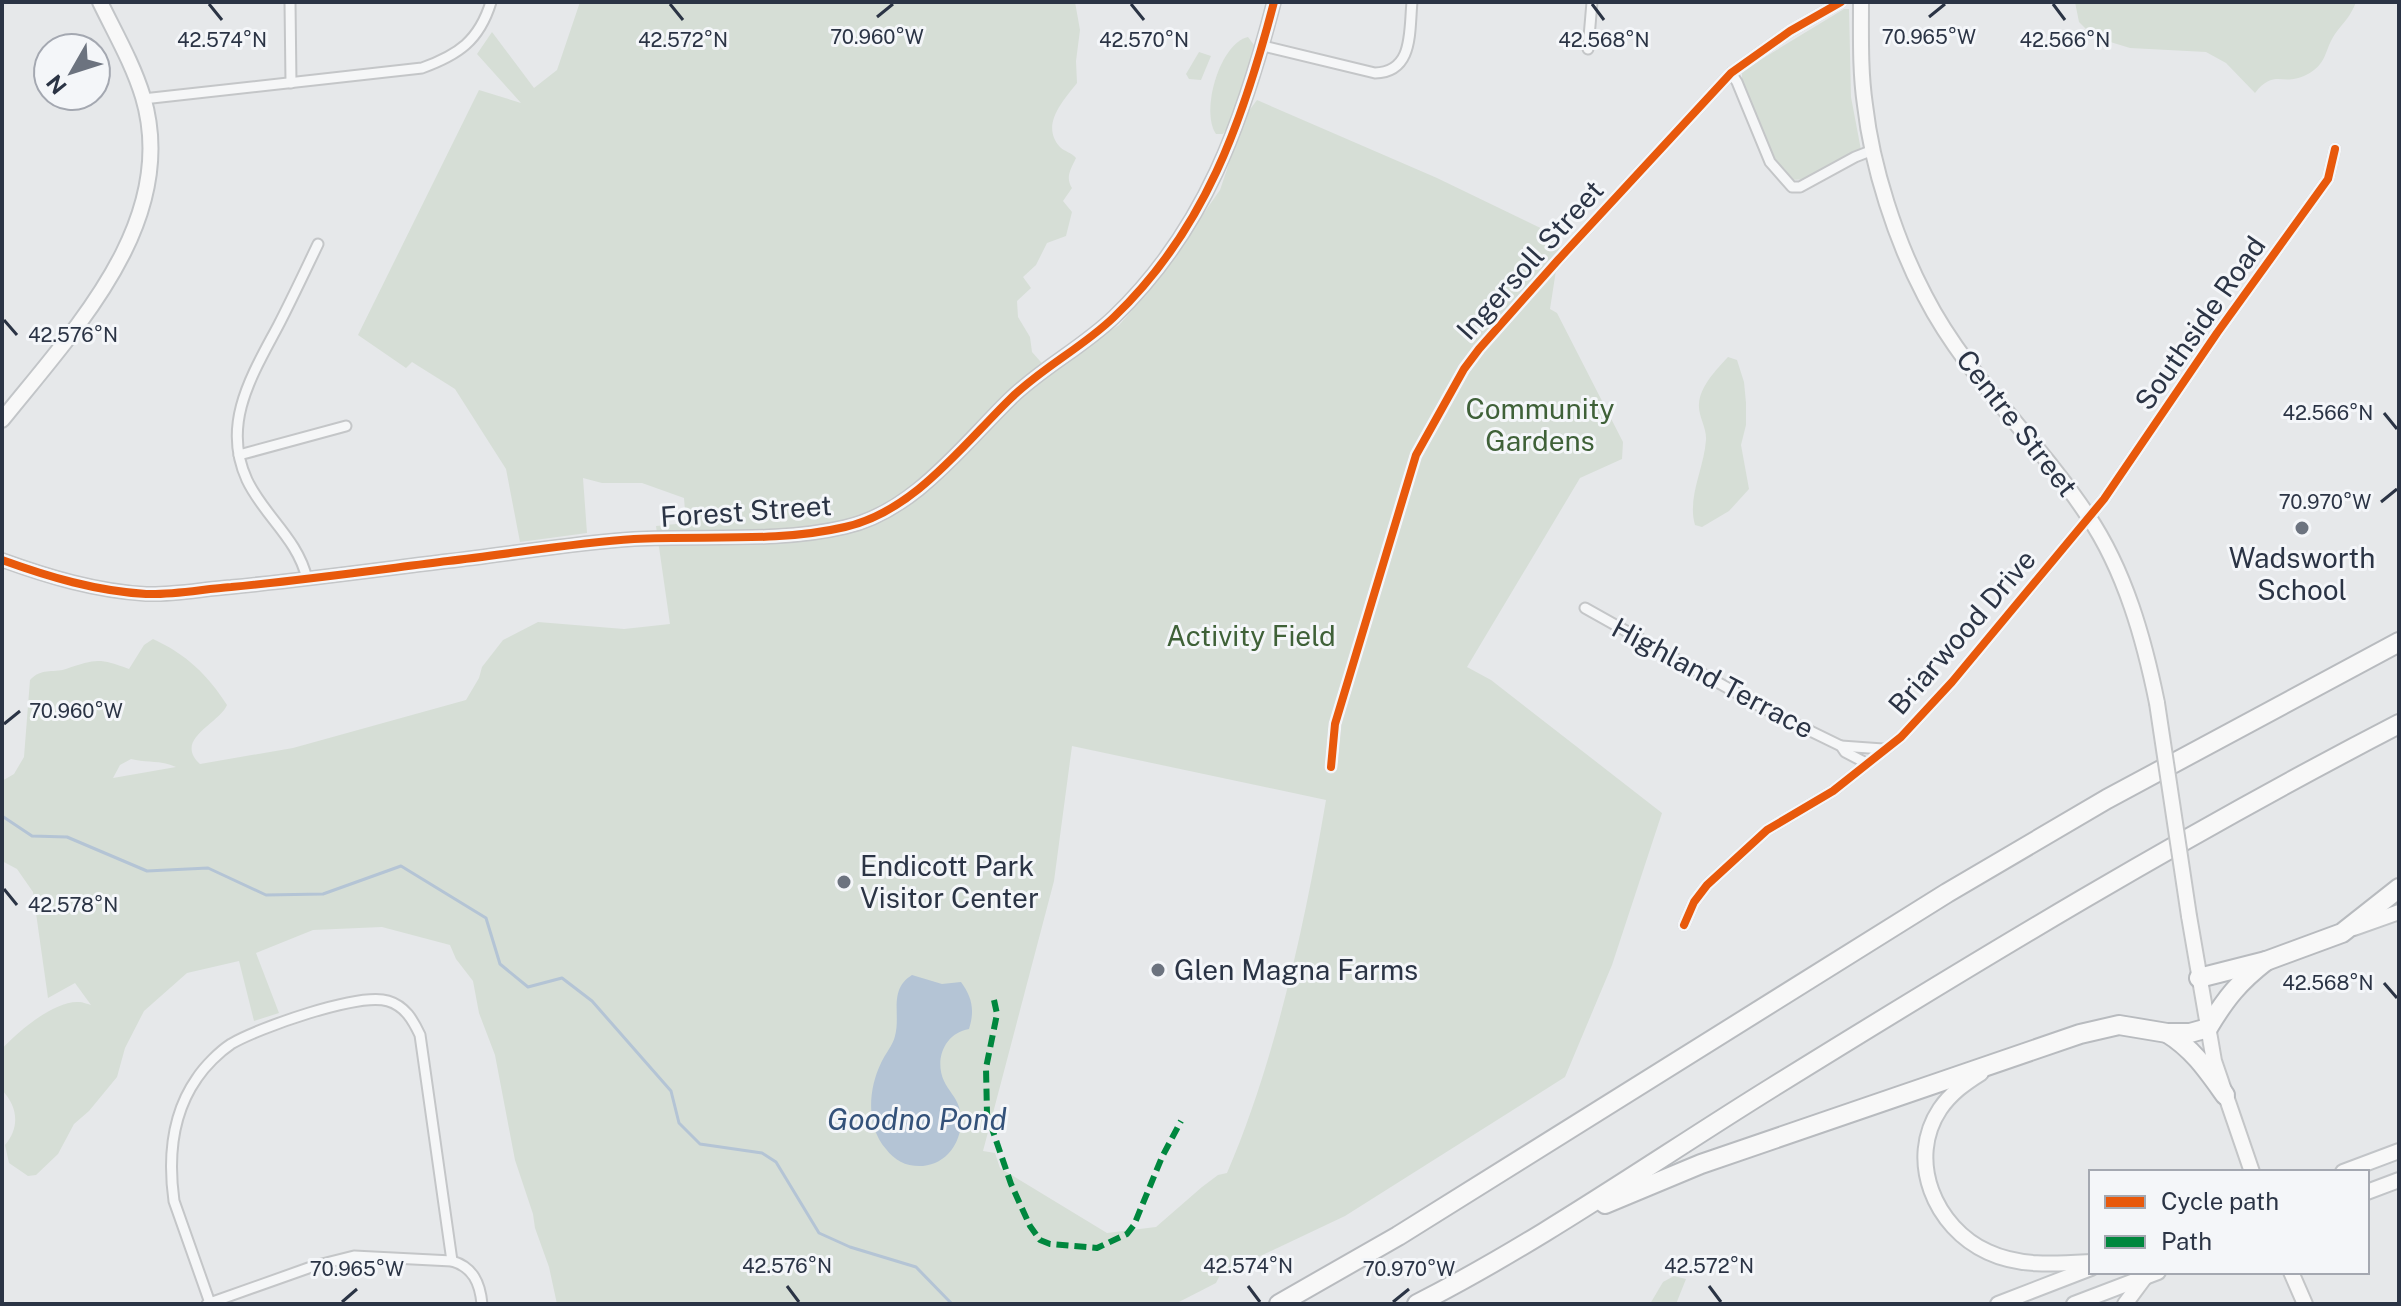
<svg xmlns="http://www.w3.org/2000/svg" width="2401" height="1306" font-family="'Public Sans',sans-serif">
	<rect width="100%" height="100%" fill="#e6e8ea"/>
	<g fill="#d6ded6" fill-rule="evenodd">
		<path d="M580 2H1075L1080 30 1076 61 1077 83C1063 101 1040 125 1060 147 1065 152 1071 152 1076 158 1071 169 1065 177 1072 188L1063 201 1072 212 1066 236 1047 243 1036 265 1023 277 1031 288 1017 301 1018 317 1030 337 1032 352 1048 370 1119 325 1150 290 1220 190 1245 116 1257 100 1437 178 1561 238 1550 309 1557 313 1623 442 1622 459 1580 478 1467 667 1491 680 1662 813 1612 965 1565 1077 1345 1216 1220 1275 1216 1283 1175 1304H557L549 1267 535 1228 533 1214 515 1160 495 1055 479 1013 473 981 456 959 450 945 382 927 313 930 256 953 279 1013 254 1021 239 961 187 973 144 1011 125 1048 117 1077 89 1111 74 1124 58 1154 36 1175 28 1176 9 1163 5 1145C20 1127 18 1107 2 1090V1049C17 1032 55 1000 79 1002 83 1002 87 1004 91 1005L75 983 48 998 33 892 17 869 2 861V781L14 774 24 757 30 680C41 668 52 673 66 669 96 659 99 658 129 669L144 645 153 639C186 654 208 675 227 705 219 724 173 739 200 764L293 748 466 700 479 678 482 667 503 640 538 622 624 629 670 624 656 526 686 523 684 498 642 483H602L583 478 587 533 520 542 506 469 455 389 412 362 406 368 358 335 479 90 521 103 477 54 492 32 534 88 557 70ZM1072 746 1326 800C1305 923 1276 1059 1227 1173L1218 1175 1202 1187 1156 1227 1107 1233 1000 1168 995 1153 983 1151 1054 881ZM131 759C147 763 161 760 176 767L113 778 120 765Z"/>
		<path d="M2075 2H2356C2351 16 2343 23 2335 34 2324 50 2328 64 2306 75 2282 87 2275 68 2255 93L2226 63 2206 52 2130 48 2094 37 2079 22Z"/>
		<polygon points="1844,9 1849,9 1851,97 1861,150 1809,179 1791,180 1774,160 1742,84 1742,71"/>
		<path d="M1248 37 1254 45C1248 74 1240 110 1223 134H1216C1200 111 1220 43 1248 37Z"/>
		<polygon points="1199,52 1211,56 1201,80 1189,79 1186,74"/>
		<path d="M1728 357 1737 360 1744 382 1746 403V425L1741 445 1749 489 1729 511 1702 527 1695 525C1687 497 1704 469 1706 440 1707 428 1698 416 1699 404 1700 386 1717 369 1728 357Z"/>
		<polygon points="1674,1276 1686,1279 1676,1304 1650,1304 1663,1282"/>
	</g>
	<path fill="#b4c4d5" d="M912 975 942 984 961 982C972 997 975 1010 969 1029 945 1033 934 1059 944 1081 948 1090 956 1097 959 1107 967 1133 951 1164 923 1166 907 1167 895 1161 886 1149 866 1126 868 1090 881 1063 885 1054 893 1045 895 1036 901 1014 888 990 912 975Z"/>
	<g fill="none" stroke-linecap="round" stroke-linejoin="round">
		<polyline stroke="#b4c4d5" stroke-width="3" points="2,816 32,836 67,837 147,871 208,868 266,895 323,894 401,866 486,918 500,964 528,987 562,978 592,1001 671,1091 679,1123 700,1144 762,1153 776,1162 819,1233 850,1247 916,1267 952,1304"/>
		<defs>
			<g id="minor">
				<polyline points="290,2 291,83"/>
				<path d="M1263 46 1375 73C1414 72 1409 31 1412 2"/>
				<polyline points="1588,49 1592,2"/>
				<polyline points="1731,73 1737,82 1770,162 1792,187 1800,187 1855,157 1873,150"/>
				<path d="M143 99 422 68C458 55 479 41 491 2"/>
				<polyline points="239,455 346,426"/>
				<path d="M307 579C298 539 264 516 247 480 221 424 252 375 278 326 292 299 305 271 318 244"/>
				<polyline points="1585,608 1767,710 1841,746 1845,752 1866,763"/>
				<polyline points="1841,746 1883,749"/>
				<polyline points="1331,767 1335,724 1416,455 1464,369 1479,349 1558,260 1731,73 1790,31 1841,2"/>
				<polyline points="1684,925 1694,902 1707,885 1767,830 1833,791 1901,737 1952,682 2104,499 2217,333 2328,179 2335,149"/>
				<path d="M210 1303 174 1201C168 1158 171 1115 197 1078 205 1066 219 1052 231 1044 258 1028 359 992 388 1001 405 1006 413 1020 420 1035L452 1261"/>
				<path d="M207 1304 314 1266 354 1256 452 1261C473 1267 480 1283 482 1304"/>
			</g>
			<path id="tertiary" d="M2 560C49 577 96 591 146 594 174 595 203 589 231 587 304 580 376 570 448 561 510 554 573 543 634 539 703 535 777 543 845 527 913 512 962 446 1009 400 1041 368 1082 348 1114 317 1205 230 1243 121 1274 2"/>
			<g id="secondary">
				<path d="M1861 2C1861 36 1860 71 1865 105 1872 167 1896 241 1925 296 1967 378 2038 440 2088 516 2125 571 2144 639 2157 703"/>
				<polyline points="2189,916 2214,1061 2252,1172"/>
				<polyline points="2291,1272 2305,1304"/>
				<polyline points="2125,1304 2145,1277"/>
			</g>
			<g id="primary">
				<path d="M2 420C74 330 180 221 143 97 133 64 115 33 100 2"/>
				<polyline points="2354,928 2399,912"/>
				<path d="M1981 1073C1965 1083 1951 1093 1940 1109 1906 1160 1935 1228 1988 1252 2020 1267 2057 1264 2091 1262"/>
				<polyline points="2343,1172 2399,1151"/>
				<polyline points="2367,1192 2399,1180"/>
				<polyline points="1998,1304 2091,1268"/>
				<polyline points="2074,1304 2158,1272"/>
			</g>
			<g id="motorway">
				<polyline points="2199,978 2266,961 2342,933 2399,888"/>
				<path d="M2167 1033C2193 1049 2207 1070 2225 1095"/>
				<path d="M1605 1204 1701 1164 2080 1034 2119 1025 2167 1033H2190L2208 1028C2226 998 2239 982 2266 961"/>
				<polyline points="1279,1304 1398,1236 1947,893 2107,799 2399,642"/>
				<path d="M1417 1304C1541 1241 1655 1160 1773 1087 1978 960 2184 835 2399 724"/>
			</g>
		</defs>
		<use href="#minor" stroke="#c4c6c8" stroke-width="13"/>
		<use href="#tertiary" stroke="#c4c6c8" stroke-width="16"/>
		<use href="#secondary" stroke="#c4c6c8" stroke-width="18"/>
		<use href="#primary" stroke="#c2c5c8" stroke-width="18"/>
		<use href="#motorway" stroke="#b8bbbf" stroke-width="22"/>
		<use href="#minor" stroke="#f5f6f7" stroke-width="9"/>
		<use href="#tertiary" stroke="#f5f6f7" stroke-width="12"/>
		<use href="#secondary" stroke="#f8f8f8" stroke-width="14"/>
		<use href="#primary" stroke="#f8f8f8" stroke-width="14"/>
		<use href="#motorway" stroke="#f8f8f8" stroke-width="18"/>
		<defs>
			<polyline id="secondary-bridge" points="2157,703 2189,916"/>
		</defs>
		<use href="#secondary-bridge" stroke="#c4c6c8" stroke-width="18" stroke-linecap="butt"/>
		<use href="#secondary-bridge" stroke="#f8f8f8" stroke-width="14"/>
		<polyline stroke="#00873e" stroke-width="6" stroke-dasharray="12 6" stroke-linecap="butt" points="994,1000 997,1014 986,1068 987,1114 1011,1184 1030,1226 1040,1240 1050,1244 1097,1248 1127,1234 1134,1225 1162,1157 1181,1121"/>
		<defs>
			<g id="cycleway">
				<path d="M2 560C49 577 96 591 146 594 174 595 203 589 231 587 304 580 376 570 448 561 510 554 573 543 634 539 703 535 777 543 845 527 913 512 962 446 1009 400 1041 368 1082 348 1114 317 1205 230 1243 121 1274 2"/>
				<polyline points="1331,767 1335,724 1416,455 1464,369 1479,349 1558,260 1731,73 1790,31 1841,2"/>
				<polyline points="1684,925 1694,902 1707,885 1767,830 1833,791 1901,737 1952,682 2104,499 2217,333 2328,179 2335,149"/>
			</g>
		</defs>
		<use href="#cycleway" stroke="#f4f6f9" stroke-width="13"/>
		<use href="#cycleway" stroke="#e8590c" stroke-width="8"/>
	</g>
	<path fill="none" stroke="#2b3445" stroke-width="3" d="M209 4 222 20M670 4 683 20M1131 4 1144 20M1592 4 1604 20M2053 4 2065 20M877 17 893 4M1929 17 1945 4M4 320 17 335M2384 413 2397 429M2381 502 2397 489M4 724 20 711M4 889 17 905M2384 983 2397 998M787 1286 799 1302M1248 1286 1260 1302M1709 1286 1721 1302M342 1302 357 1289M1393 1302 1409 1289"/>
	<g fill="#6c737f" stroke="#f4f6f9" stroke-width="3">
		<circle cx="2302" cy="528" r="8"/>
		<circle cx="844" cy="882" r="8"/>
		<circle cx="1158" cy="970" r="8"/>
	</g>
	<g text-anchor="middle" stroke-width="6" stroke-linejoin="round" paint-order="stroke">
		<g font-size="28" fill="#2b3445" stroke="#f4f6f9">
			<text transform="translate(1530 260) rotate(-48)" y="10">Ingersoll Street</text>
			<text transform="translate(2200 323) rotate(-55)" y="10">Southside Road</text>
			<text transform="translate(2017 423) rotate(52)" y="10">Centre Street</text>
			<text transform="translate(746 511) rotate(-4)" y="10">Forest Street</text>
			<text transform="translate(1962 632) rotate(-49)" y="10">Briarwood Drive</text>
			<text transform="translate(1713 678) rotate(28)" y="10">Highland Terrace</text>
		</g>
		<g font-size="28" fill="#3f6138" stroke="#f4f6f9">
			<text x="1540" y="419">Community<tspan x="1540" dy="32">Gardens</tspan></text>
			<text x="1251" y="646">Activity Field</text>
		</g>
		<g font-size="28" fill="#2b3445" stroke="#f4f6f9" text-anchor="start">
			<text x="2302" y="568" text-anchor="middle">Wadsworth<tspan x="2302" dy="32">School</tspan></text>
			<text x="860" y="876">Endicott Park<tspan x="860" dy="32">Visitor Center</tspan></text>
			<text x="1174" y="980">Glen Magna Farms</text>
		</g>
		<g font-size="30" font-style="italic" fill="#34527a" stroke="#f4f6f9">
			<text x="917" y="1130">Goodno Pond</text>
		</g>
	</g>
	<g font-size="20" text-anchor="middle" fill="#2b3445" stroke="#f4f6f9" stroke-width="6" stroke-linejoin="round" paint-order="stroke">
		<text x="877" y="44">70.960°W</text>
		<text x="1929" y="44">70.965°W</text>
		<text x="222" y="47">42.574°N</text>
		<text x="683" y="47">42.572°N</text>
		<text x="1144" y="47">42.570°N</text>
		<text x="1604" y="47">42.568°N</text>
		<text x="2065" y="47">42.566°N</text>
		<text x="73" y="342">42.576°N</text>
		<text x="2328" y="420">42.566°N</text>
		<text x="2325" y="509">70.970°W</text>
		<text x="76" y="718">70.960°W</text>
		<text x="73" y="912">42.578°N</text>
		<text x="2328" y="990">42.568°N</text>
		<text x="787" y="1273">42.576°N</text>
		<text x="1248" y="1273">42.574°N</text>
		<text x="1709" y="1273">42.572°N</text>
		<text x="357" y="1276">70.965°W</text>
		<text x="1409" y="1276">70.970°W</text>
	</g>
	<rect width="2401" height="1306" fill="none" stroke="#2b3445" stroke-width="8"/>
	<rect x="2089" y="1170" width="280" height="104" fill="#f4f6f9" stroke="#a4a8b1" stroke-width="2"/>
	<rect x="2105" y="1196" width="40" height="12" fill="#e8590c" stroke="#a4a8b1" stroke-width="2"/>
	<text x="2161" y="1210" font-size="24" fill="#2b3445">Cycle path</text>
	<rect x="2105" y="1236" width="40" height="12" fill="#00873e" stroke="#a4a8b1" stroke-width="2"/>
	<text x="2161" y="1250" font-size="24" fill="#2b3445">Path</text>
	<g transform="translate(72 72) rotate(231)"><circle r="38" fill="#f4f6f9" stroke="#a4a8b1" stroke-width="2"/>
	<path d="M0-6L14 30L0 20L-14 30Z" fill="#6c737f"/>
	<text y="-12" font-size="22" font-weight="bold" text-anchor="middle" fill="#2b3445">N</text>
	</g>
</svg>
